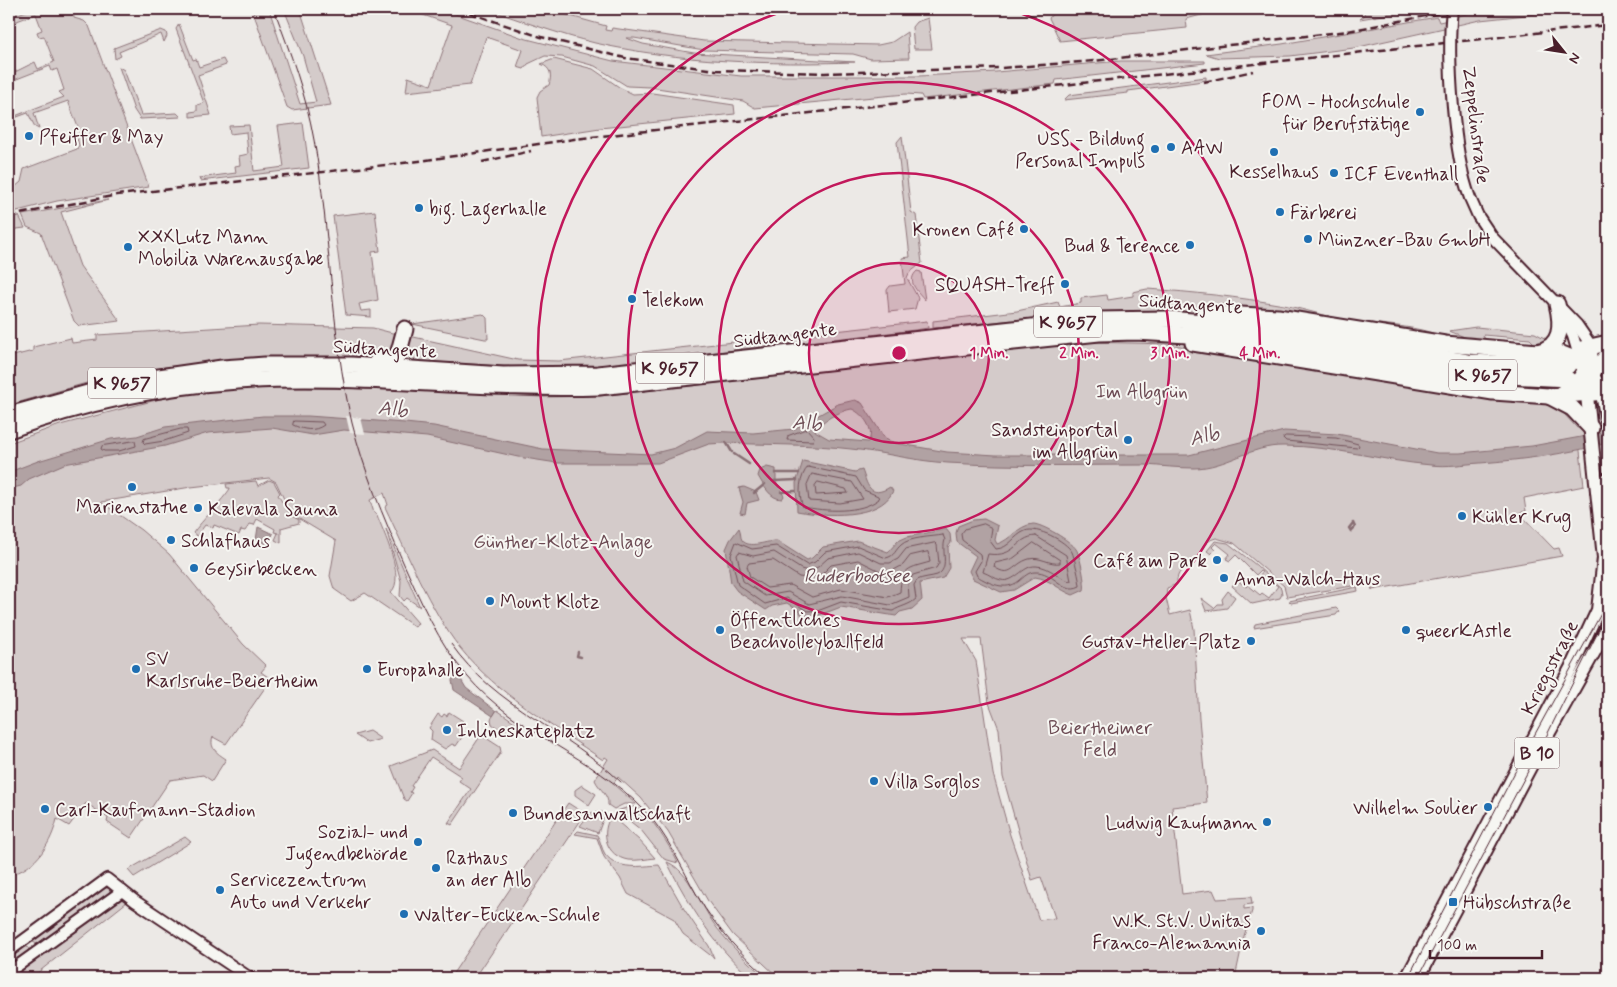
<svg xmlns="http://www.w3.org/2000/svg" width="1617" height="987" font-family="Mynerve,sans-serif">
	<rect width="100%" height="100%" fill="#ece9e6"/>
	<filter id="ink" filterUnits="userSpaceOnUse"><feTurbulence type="fractalNoise" baseFrequency=".02" numOctaves="2"/><feDisplacementMap in="SourceGraphic" scale="10" xChannelSelector="R" yChannelSelector="G"/><feConvolveMatrix kernelMatrix="1 2 1 2 8 2 1 2 1" color-interpolation-filters="sRGB"/></filter>
	<g filter="url(#ink)">
		<g fill="#d4cbca" stroke="#8f757a" fill-rule="evenodd">
			<polygon points="32,9 73,9 74,18 84,21 89,26 149,187 57,201 9,213 9,192 21,182 24,169 77,149 79,145 76,136 81,135 68,101 34,113 39,129 35,127 28,113 9,120 9,112 15,116 64,97 59,92 64,90 57,69 52,71 50,66 9,82 9,75 35,62 38,69 54,62 44,36 39,37 37,32 42,30 36,14 14,22 12,16"/>
			<polygon points="252,9 269,9 300,104 316,102 303,56 284,9 300,9 331,105 292,110 287,107"/>
			<polygon points="406,9 441,9 523,38 613,61 741,76 919,76 996,72 1121,61 1205,61 1205,63 1056,80 1055,84 923,99 921,95 906,94 755,108 743,101 650,87 627,86 595,66 562,57 545,56 528,64 524,69 517,67 523,50 486,37 470,85 406,92 408,77 431,85 452,25"/>
			<path d="M487 9H545L606 26 605 30 611 31 612 28 704 41 878 45 892 42 907 32 909 58 871 59 853 54 704 50 634 38H626L643 44 694 53 855 62C768 65 680 62 595 43 558 34 522 21 487 9Z"/>
			<polygon points="1057,9 1204,9 1209,13 1186,19 1187,28 1060,41 1049,18"/>
			<polygon points="1362,9 1419,9 1360,19 1365,15"/>
			<polygon points="1487,9 1583,9 1480,20 1354,48 1290,56 1219,58 1206,54 1282,44 1437,17 1439,22 1444,21 1445,19"/>
			<polygon points="928,18 932,49 914,49 912,27 916,22"/>
			<polygon points="179,24 193,60 196,59 199,67 223,59 226,65 198,75 211,115 190,117 190,112 197,111 197,105 204,103 176,29"/>
			<polygon points="161,30 166,32 167,36 164,42 161,34 119,52 121,56 115,59 114,48"/>
			<path d="M554 59 593 69 619 87 633 94 652 93 734 105 735 114 600 128 541 137 537 97 540 91 549 85C552 75 551 68 541 64Z"/>
			<polygon points="119,67 124,70 141,115 177,113 181,117 140,119 134,110"/>
			<polygon points="1206,77 1206,80 1196,82 1128,91 1128,93 1064,100 1069,95"/>
			<polygon points="303,123 309,168 200,181 199,178 236,173 235,166 240,165 239,156 248,154 246,132 230,134 229,126 249,125 254,171 284,167 278,126"/>
			<polygon points="902,136 911,212 916,215 922,263 909,273 907,278 918,298 915,309 889,312 887,290 890,286 905,284 902,258 910,257 897,142"/>
			<polygon points="108,200 61,212 80,266 120,321 79,326 74,321 41,233 27,227 22,215"/>
			<polygon points="375,211 380,251 372,252 378,300 359,304 361,311 371,310 371,317 346,315 333,216"/>
			<polygon points="19,216 25,228 9,230 9,219"/>
			<path d="M917 271 921 272 925 300C917 291 906 281 917 271Z"/>
			<path d="M1147 289C1193 292 1238 297 1284 305 1307 310 1331 318 1355 321 1387 326 1422 325 1452 341L1211 309 1085 313 933 328V321L1017 311 1058 302 1060 307 1081 303V298L1107 295 1108 300 1133 296V292Z"/>
			<polygon points="483,314 487,318 488,339 485,339 412,324"/>
			<polygon points="927,321 928,328 915,330 592,366 521,367 402,360 409,336 518,360 559,361"/>
			<polygon points="259,325 373,328 400,335 399,345 381,359 257,357 166,367 90,382 9,405 9,357 33,351 33,347 71,338 72,343 97,340 97,335"/>
			<polygon points="1476,327 1535,333 1550,341 1536,345 1530,339 1483,335 1486,342 1470,339 1449,331"/>
			<path d="M1086 342 1168 344 1552 402 1568 407 1565 415 1577 428 1596 424 1593 405 1598 404 1608 438 1579 442 1584 486 1524 498 1526 511 1519 513 1554 549 1559 548 1562 556 1372 590 1370 583 1287 597 1284 586 1234 543 1216 538C1201 541 1203 556 1192 563 1184 569 1176 571 1177 584L1167 588 1166 598 1170 615 1190 610 1194 629 1199 719 1207 803 1172 807 1182 894 1213 890 1217 899 1251 897 1252 904 1244 905V909L1252 908V911L1244 936 1235 978H1042L1043 972 1038 970 1036 978H779L733 935 708 901 668 832 641 798 618 777 613 784 636 804H624L614 809 608 805C609 795 599 789 595 780L608 759 605 757 603 760C554 726 498 695 460 648 430 610 406 551 385 507L388 505 384 493 370 500 374 513 377 515C383 531 406 579 391 592L418 623 415 627 365 593 351 601 334 589 330 576 336 541 291 514 276 482 269 478 191 487 101 502 141 530 169 554 243 644 266 666 261 672 271 679 226 744 213 737C209 748 217 753 226 759L212 781 203 775 170 780 131 838 107 822 108 818 86 803 69 826 57 819C52 841 37 869 9 875V443L60 425 160 399 191 393 256 387 390 389 541 397 599 396ZM963 639H981L989 703 999 729 1003 777 1032 880 1041 877 1055 918 1039 920 1010 835 993 774 976 661Z"/>
			<path d="M269 480 274 482 280 493 278 495 290 515 299 520V523L281 528V543L275 540 278 533 274 532 275 529 257 519 254 525 250 524 245 531 241 530 239 535 214 525 213 528 205 525 197 536 193 533C199 524 230 492 230 488H227L226 484 256 481 258 486Z"/>
			<polygon points="386,529 420,607 407,598 404,601 400,596 401,581"/>
			<polygon points="1215,541 1228,543 1256,565 1281,588 1282,594 1280,598 1252,604 1232,586 1237,580 1246,587 1248,585 1260,595 1262,593 1269,598 1278,586 1260,575 1262,572 1260,571 1256,575 1236,555 1230,561 1226,559 1230,554 1216,543 1212,547 1215,550 1211,554 1207,551"/>
			<polygon points="1357,587 1358,591 1291,603 1289,601"/>
			<polygon points="1228,591 1235,597 1227,608 1206,611 1201,598 1214,608 1218,604 1223,604 1222,599"/>
			<polygon points="1336,608 1339,611 1336,615 1254,628 1255,624"/>
			<polygon points="497,710 519,725 513,733 508,735 492,724 491,719"/>
			<polygon points="449,712 463,721 461,730 465,733 456,746 452,744 445,749 431,740 432,731 429,728 438,714 442,717 444,714 447,716"/>
			<polygon points="369,731 381,739 367,743 355,735"/>
			<polygon points="483,736 500,747 501,752 452,825 448,823 471,789 459,781 462,777 431,757 411,786 413,787 410,792 412,793 407,801 404,799 391,766 432,750 459,768 479,738"/>
			<polygon points="582,785 596,794 589,805 575,795 575,790"/>
			<polygon points="568,803 585,814 475,978 450,978"/>
			<path d="M626 808C630 807 635 806 638 808 650 813 673 852 678 863L664 859 641 830 617 811Z"/>
			<polygon points="602,812 605,814 598,833 580,826 590,813"/>
			<path d="M611 816 639 840 655 858C647 859 636 861 628 860 606 856 600 833 611 816Z"/>
			<path d="M578 831 597 835C601 841 601 848 605 854 618 871 641 866 659 865L684 909 709 946 714 958 683 934 674 919 628 894 620 878 604 857 597 838 575 834Z"/>
			<polygon points="185,837 191,842 134,877 128,870"/>
			<path d="M667 862C689 870 702 909 717 928 732 947 748 963 766 978H751C714 945 689 906 667 862Z"/>
			<polygon points="103,887 110,889 109,895 39,945 29,940"/>
			<polygon points="121,899 127,902 31,978 9,978 116,900"/>
			<polygon points="23,945 29,948 28,952 9,967 9,955"/>
		</g>
		<g fill="#b1a2a3" stroke="#886e73" fill-rule="evenodd">
			<path d="M855 400 862 403 885 439 895 443 947 452 996 455H1189L1284 431 1337 434 1437 453H1460L1532 446 1608 432V443C1566 454 1523 460 1480 463 1464 464 1447 467 1431 465 1382 461 1334 446 1284 446 1251 445 1226 468 1194 468 1178 468 1161 466 1145 465 1079 465 1013 467 948 463 914 461 883 452 851 449 809 444 767 445 725 443L709 444 658 463H557L518 457 427 437 344 430 313 435 272 428 208 433 165 446 64 464 29 479 21 486 9 489V472L38 461 111 439 137 436 165 427 263 416H308L405 423 434 426 543 449 651 454 675 448 707 431 753 433 794 429 838 404ZM852 409C863 414 876 430 868 442L829 439 815 431C818 422 842 410 852 409Z"/>
			<path d="M803 461 855 472 862 470C867 483 869 500 890 487L893 491C880 520 823 516 797 511L796 483Z"/>
			<path d="M767 467 776 469V482L784 496 782 499C770 499 764 486 758 476L760 470Z"/>
			<polygon points="744,487 756,492 759,500 747,503 745,514 740,513 743,502 739,488"/>
			<path d="M984 519 998 526 995 540 997 544C1011 540 1017 526 1033 524 1042 524 1071 541 1076 549 1080 554 1086 585 1084 590L1073 595C1059 590 1050 579 1035 577L1014 590 1001 592 973 579 969 571 976 556 957 542 956 533 958 526 973 520Z"/>
			<polygon points="258,527 273,534 268,544 256,540"/>
			<path d="M739 528C741 531 740 537 742 540 749 550 768 540 777 541L807 560 812 558 823 547 858 541 888 552 898 541 907 537 946 529 950 534 951 543 948 547 949 568 943 578 920 583 922 600 912 609 900 612 896 616 841 607 820 615 802 616 800 612 787 603 772 606 766 610 737 591 731 583 726 549 730 540Z"/>
			<polygon points="450,668 456,671 466,688 496,711 493,716 454,690 452,680 455,675"/>
		</g>
		<polygon fill="#ece9e6" points="346,416 361,418 365,434 350,433"/>
		<g fill="none" stroke-linecap="round" stroke-linejoin="round">
			<g stroke="#73535b" stroke-width="1">
				<path d="M294 421 322 422 324 425C314 432 304 430 293 425Z"/>
				<polygon points="181,429 187,429 188,433 164,441 145,444 143,442 144,439"/>
				<polygon points="807,429 814,437 813,441 787,440 788,436"/>
				<polygon points="1286,436 1336,438 1358,444 1359,446 1357,448 1286,441 1283,438"/>
				<polygon points="135,441 136,446 119,451 104,451 101,449 102,446"/>
				<path d="M808 467 856 477 864 490 878 496 879 499C860 514 825 511 803 507 798 495 799 476 808 467Z"/>
				<polygon points="812,474 852,482 863,499 840,503 809,501 807,485"/>
				<polygon points="818,482 846,489 848,493 816,495 815,486"/>
				<path d="M984 524 992 528 990 541 996 549C1010 548 1013 536 1025 531 1037 526 1066 541 1072 552 1074 556 1080 582 1080 586 1062 595 1054 571 1035 572 1028 572 1024 577 1019 581 1005 592 989 583 977 576L975 571 981 561 980 554 962 540 961 534 965 529Z"/>
				<path d="M943 535 945 540C941 550 950 569 937 575 931 577 923 577 917 580L914 585 916 599C908 606 900 606 893 611L841 602 820 610 807 611 787 598 765 604 738 585 731 555 736 542 752 549 776 546 807 565 815 562 825 552 858 546 886 558C895 556 895 550 901 545 909 537 932 537 943 535Z"/>
				<path d="M1036 536 1066 555 1071 581C1062 581 1050 566 1036 566 1023 565 1014 584 1001 580 995 579 989 574 983 572L988 554C1017 558 1015 537 1036 536Z"/>
				<polygon points="935,543 937,545 939,563 936,568 913,575 908,583 909,597 890,605 842,596 809,604 788,592 765,596 743,581 737,555 739,552 753,556 774,552 801,569 808,571 818,567 828,558 858,552 881,563 890,563 898,559 906,549"/>
				<path d="M1034 543 1060 560V563C1050 565 1040 556 1029 559 1012 564 1012 579 994 567L995 563 1012 559Z"/>
				<path d="M928 552 930 562C910 568 901 567 900 592L888 597 841 589 812 597 790 585 767 588 750 577 747 566 749 563 773 560 799 577 808 578 822 574 831 565 858 560 880 571H892L903 565 910 556Z"/>
			</g>
			<g stroke="#886e73" stroke-width="2.5">
				<polyline points="726,442 732,452"/>
				<polyline points="734,454 749,464"/>
				<polyline points="776,473 799,473"/>
				<polyline points="774,481 797,480"/>
				<polyline points="781,492 795,491"/>
				<polyline points="754,493 765,484"/>
				<polyline points="1351,531 1349,528 1353,523"/>
				<polyline points="1351,531 1355,527 1353,523"/>
				<polyline points="578,652 577,656 581,657"/>
			</g>
			<polyline stroke="#ccc1c1" stroke-width="15" stroke-dasharray="15 8" stroke-linecap="butt" points="1582,378 1608,377"/>
			<defs>
				<g id="minor">
					<polyline points="1470,198 1478,216 1492,237 1577,325 1588,341 1591,352"/>
					<polyline points="1562,314 1573,336 1579,356"/>
					<polyline points="9,951 107,879 135,901 250,978"/>
					<polyline points="9,972 122,891"/>
				</g>
				<g id="major">
					<polyline points="1600,384 1608,425"/>
					<polyline points="1597,491 1600,482 1608,479"/>
					<polyline points="1407,978 1571,668 1598,610 1604,558 1586,386"/>
					<polyline points="1418,978 1539,750 1608,627"/>
				</g>
				<g id="highway">
					<polyline points="1204,313 1278,317 1445,344 1562,354 1577,360 1587,367"/>
					<polyline points="1193,343 1493,392 1548,396 1608,392"/>
					<polyline points="1581,349 1608,343"/>
					<path d="M1537 352C1563 347 1562 324 1557 304"/>
					<polyline points="1582,360 1601,392"/>
					<polyline points="377,361 388,361 398,355 405,329"/>
					<polyline points="1589,382 1594,370 1608,355"/>
					<path d="M1562 393C1580 386 1591 366 1590 346"/>
					<polyline points="1549,396 1572,408 1591,428"/>
					<polyline points="9,415 131,381 222,368 265,365 351,365 503,375 598,374 1096,320 1168,319 1239,325 1468,362 1568,366"/>
					<path d="M9 430C82 403 160 386 238 381 358 373 479 391 599 387L938 350 1099 333 1136 332 1239 338 1468 374 1568 379"/>
				</g>
			</defs>
			<use href="#minor" stroke="#4a1f2b" stroke-width="14"/>
			<use href="#major" stroke="#4a1f2b" stroke-width="16"/>
			<use href="#highway" stroke="#4a1f2b" stroke-width="19"/>
			<use href="#minor" stroke="#f6f6f2" stroke-width="10"/>
			<use href="#major" stroke="#f6f6f2" stroke-width="12"/>
			<use href="#highway" stroke="#f6f6f2" stroke-width="15"/>
			<g stroke="#4a1f2b" stroke-width="1">
				<path d="M274 9C290 52 306 94 314 140 331 233 330 330 352 423 364 471 383 516 403 562 421 602 438 642 467 676 515 733 593 756 644 810 668 835 681 867 698 897 716 928 741 955 769 978"/>
				<path d="M451 644C495 707 568 731 621 782"/>
				<polyline points="1408,978 1529,745 1608,601"/>
				<polyline points="1418,978 1543,743 1598,632"/>
			</g>
			<g stroke="#4a1f2b" stroke-width="2.5" stroke-dasharray="8 4" stroke-linecap="butt">
				<polyline points="458,9 541,37 625,58 716,70 825,73 1001,68 1094,61 1348,31 1462,9"/>
				<polyline points="1204,82 1253,71"/>
				<polyline points="482,162 531,151"/>
				<polyline points="9,216 117,195 412,162 574,139 1608,25"/>
			</g>
			<defs>
				<path id="minor-bridge" d="M1452 9C1447 56 1453 154 1470 198"/>
			</defs>
			<use href="#minor-bridge" stroke="#4a1f2b" stroke-width="14" stroke-linecap="butt"/>
			<use href="#minor-bridge" stroke="#f6f6f2" stroke-width="10"/>
		</g>
	</g>
	<circle cx="899" cy="353" r="90" fill="#c2185b" fill-opacity=".12"/>
	<g fill="none" stroke="#c2185b" stroke-width="2.5">
		<circle cx="899" cy="353" r="90"/>
		<circle cx="899" cy="353" r="180"/>
		<circle cx="899" cy="353" r="271"/>
		<path d="M1011 10A361 361 0 1 1 787 10"/>
	</g>
	<g fill="#1f6fb2" stroke="#f6f6f2" stroke-width="2">
		<circle cx="1420" cy="112" r="5"/>
		<circle cx="29" cy="136" r="5"/>
		<circle cx="1171" cy="147" r="5"/>
		<circle cx="1155" cy="149" r="5"/>
		<circle cx="1274" cy="152" r="5"/>
		<circle cx="1334" cy="173" r="5"/>
		<circle cx="419" cy="208" r="5"/>
		<circle cx="1280" cy="212" r="5"/>
		<circle cx="1024" cy="229" r="5"/>
		<circle cx="1308" cy="239" r="5"/>
		<circle cx="1190" cy="245" r="5"/>
		<circle cx="128" cy="247" r="5"/>
		<circle cx="1065" cy="284" r="5"/>
		<circle cx="632" cy="299" r="5"/>
		<circle cx="1128" cy="440" r="5"/>
		<circle cx="132" cy="487" r="5"/>
		<circle cx="198" cy="508" r="5"/>
		<circle cx="1462" cy="516" r="5"/>
		<circle cx="171" cy="540" r="5"/>
		<circle cx="1217" cy="560" r="5"/>
		<circle cx="194" cy="568" r="5"/>
		<circle cx="1224" cy="578" r="5"/>
		<circle cx="490" cy="601" r="5"/>
		<circle cx="720" cy="630" r="5"/>
		<circle cx="1406" cy="630" r="5"/>
		<circle cx="1251" cy="641" r="5"/>
		<circle cx="136" cy="669" r="5"/>
		<circle cx="367" cy="669" r="5"/>
		<circle cx="447" cy="730" r="5"/>
		<circle cx="874" cy="781" r="5"/>
		<circle cx="1488" cy="807" r="5"/>
		<circle cx="45" cy="809" r="5"/>
		<circle cx="513" cy="813" r="5"/>
		<circle cx="1267" cy="822" r="5"/>
		<circle cx="418" cy="842" r="5"/>
		<circle cx="436" cy="868" r="5"/>
		<circle cx="220" cy="890" r="5"/>
		<rect x="1448" y="897" width="10" height="10" rx="2.5"/>
		<circle cx="404" cy="914" r="5"/>
		<circle cx="1261" cy="931" r="5"/>
	</g>
	<g text-anchor="middle" stroke-width="4" stroke-linejoin="round" paint-order="stroke">
		<g fill="#f6f6f2" stroke="#7e6067" stroke-width="1">
			<rect x="1034" y="306.5" width="68" height="31" rx="4"/>
			<rect x="636" y="352.5" width="68" height="31" rx="4"/>
			<rect x="1449" y="359.5" width="68" height="31" rx="4"/>
			<rect x="88" y="367.5" width="68" height="31" rx="4"/>
			<rect x="1514.5" y="737.5" width="45" height="31" rx="4"/>
		</g>
		<g font-size="18" font-weight="bold" fill="#4a1f2b">
			<text x="1068" y="328">K 9657</text>
			<text x="670" y="374">K 9657</text>
			<text x="1483" y="381">K 9657</text>
			<text x="122" y="389">K 9657</text>
			<text x="1537" y="759">B 10</text>
		</g>
		<g font-size="19" fill="#4a1f2b" stroke="#f6f6f2" text-anchor="start">
			<text x="1410" y="108" text-anchor="end">FOM - Hochschule<tspan x="1410" dy="22">für Berufstätige</tspan></text>
			<text x="39" y="143">Pfeiffer &amp; May</text>
			<text x="1145" y="145" text-anchor="end">USS - Bildung<tspan x="1145" dy="22">Personal Impuls</tspan></text>
			<text x="1181" y="154">AAW</text>
			<text x="1274" y="178" text-anchor="middle">Kesselhaus</text>
			<text x="1344" y="180">ICF Eventhall</text>
			<text x="429" y="215">big. Lagerhalle</text>
			<text x="1290" y="219">Färberei</text>
			<text x="1014" y="236" text-anchor="end">Kronen Café</text>
			<text x="138" y="243">XXXLutz Mann<tspan x="138" dy="22">Mobilia Warenausgabe</tspan></text>
			<text x="1318" y="246">Münzner-Bau GmbH</text>
			<text x="1180" y="252" text-anchor="end">Bud &amp; Terence</text>
			<text x="1055" y="291" text-anchor="end">SQUASH-Treff</text>
			<text x="642" y="306">Telekom</text>
			<text x="1118" y="436" text-anchor="end">Sandsteinportal<tspan x="1118" dy="22">im Albgrün</tspan></text>
			<text x="132" y="513" text-anchor="middle">Marienstatue</text>
			<text x="208" y="515">Kalevala Sauna</text>
			<text x="1472" y="523">Kühler Krug</text>
			<text x="181" y="547">Schlafhaus</text>
			<text x="1207" y="567" text-anchor="end">Café am Park</text>
			<text x="204" y="575">Geysirbecken</text>
			<text x="1234" y="585">Anna-Walch-Haus</text>
			<text x="500" y="608">Mount Klotz</text>
			<text x="730" y="626">Öffentliches<tspan x="730" dy="22">Beachvolleyballfeld</tspan></text>
			<text x="1416" y="637">queerKAstle</text>
			<text x="1241" y="648" text-anchor="end">Gustav-Heller-Platz</text>
			<text x="146" y="665">SV<tspan x="146" dy="22">Karlsruhe-Beiertheim</tspan></text>
			<text x="377" y="676">Europahalle</text>
			<text x="457" y="737">Inlineskateplatz</text>
			<text x="884" y="788">Villa Sorglos</text>
			<text x="1478" y="814" text-anchor="end">Wilhelm Soulier</text>
			<text x="55" y="816">Carl-Kaufmann-Stadion</text>
			<text x="523" y="820">Bundesanwaltschaft</text>
			<text x="1257" y="829" text-anchor="end">Ludwig Kaufmann</text>
			<text x="408" y="838" text-anchor="end">Sozial- und<tspan x="408" dy="22">Jugendbehörde</tspan></text>
			<text x="446" y="864">Rathaus<tspan x="446" dy="22">an der Alb</tspan></text>
			<text x="230" y="886">Servicezentrum<tspan x="230" dy="22">Auto und Verkehr</tspan></text>
			<text x="1463" y="909">Hübschstraße</text>
			<text x="414" y="921">Walter-Eucken-Schule</text>
			<text x="1251" y="927" text-anchor="end">W.K. St.V. Unitas<tspan x="1251" dy="22">Franco-Alemannia</tspan></text>
		</g>
		<g font-size="19" fill="#4a1f2b" stroke="#f6f6f2">
			<text transform="translate(1477 125) rotate(83)" y="7">Zeppelinstraße</text>
			<text transform="translate(1191 303) rotate(4)" y="7">Südtangente</text>
			<text transform="translate(785 334) rotate(-7)" y="7">Südtangente</text>
			<text transform="translate(385 348) rotate(3)" y="7">Südtangente</text>
			<text transform="translate(1549 667) rotate(-63)" y="7">Kriegsstraße</text>
		</g>
		<g font-size="19" fill="#6c4a53" stroke="#f6f6f2">
			<text x="1142" y="398">Im Albgrün</text>
			<text x="563" y="548">Günther-Klotz-Anlage</text>
			<text x="1100" y="734">Beiertheimer<tspan x="1100" dy="22">Feld</tspan></text>
		</g>
		<g font-size="20" font-style="italic" fill="#6e4d55" stroke="#f6f6f2">
			<text transform="translate(393 408) rotate(5)" y="7">Alb</text>
			<text transform="translate(807 422) rotate(3)" y="7">Alb</text>
			<text transform="translate(1204 435) rotate(-14)" y="7">Alb</text>
			<text x="857" y="582">Ruderbootsee</text>
		</g>
	</g>
	<circle cx="899" cy="353" r="8" fill="#c2185b" stroke="#f6f6f2" stroke-width="2.5"/>
	<g font-size="15" text-anchor="middle" font-weight="bold" fill="#c2185b" stroke="#f6f6f2" stroke-width="4" stroke-linejoin="round" paint-order="stroke">
		<text x="989" y="358">1 Min.</text>
		<text x="1079" y="358">2 Min.</text>
		<text x="1170" y="358">3 Min.</text>
		<text x="1260" y="358">4 Min.</text>
	</g>
	<rect width="1617" height="987" fill="none" stroke="#f6f6f2" stroke-width="30"/>
	<rect x="15" y="15" width="1587" height="957" fill="none" stroke="#4a1f2b" stroke-width="2" filter="url(#ink)"/>
	<g transform="translate(1564 52) rotate(120)" stroke="#f6f6f2" stroke-width="4" paint-order="stroke">
	<path d="M0-4L9 19L0 12L-9 19Z" fill="#4a1f2b"/>
	<text y="-8" font-size="14" font-weight="bold" text-anchor="middle" fill="#4a1f2b">N</text>
	</g>
	<path d="M1430 950v8h112v-8" fill="none" stroke="#4a1f2b" stroke-width="2.5"/>
	<text x="1437" y="950" font-size="15" fill="#4a1f2b" stroke="#f6f6f2" stroke-width="4" paint-order="stroke">100 m</text>
</svg>
